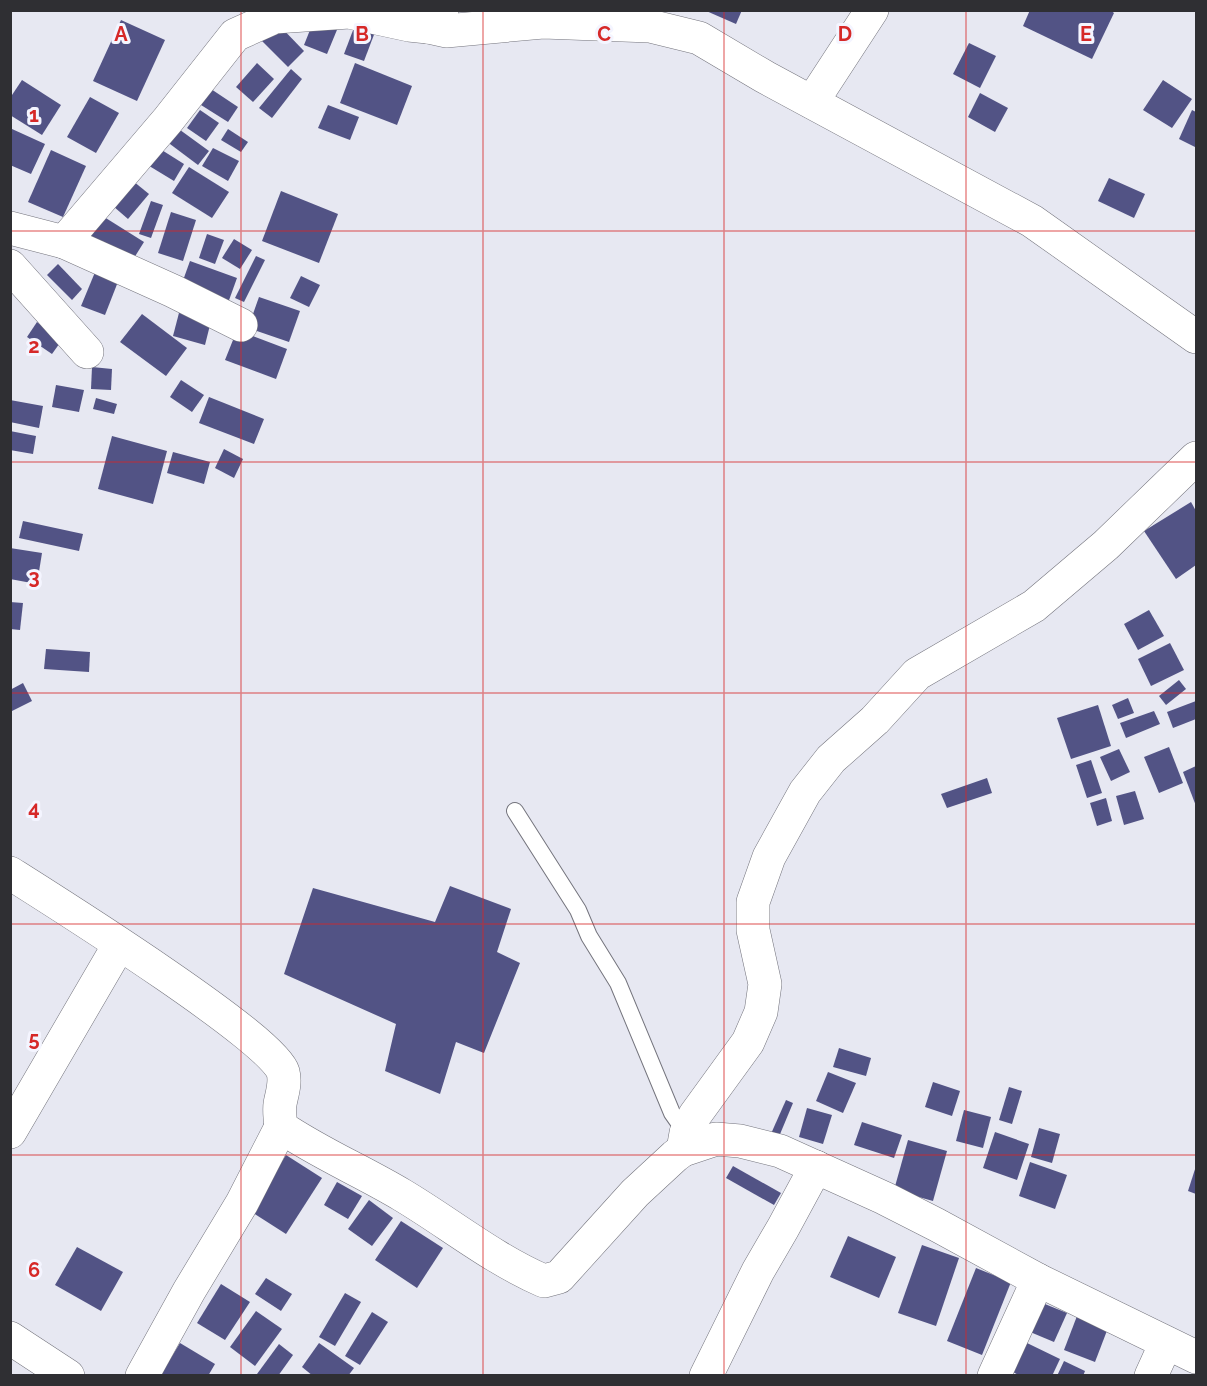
<svg xmlns="http://www.w3.org/2000/svg" width="1207" height="1386" font-family="Raleway,sans-serif">
	<rect width="100%" height="100%" fill="#e7e8f2"/>
	<g fill="#525385">
		<polygon points="704,10 742,10 736,24"/>
		<polygon points="1030,10 1110,10 1114,13 1092,59 1023,26"/>
		<polygon points="316,15 339,25 327,54 304,45"/>
		<polygon points="121,20 165,40 137,101 93,81"/>
		<polygon points="276,22 304,51 288,67 259,38"/>
		<polygon points="355,25 375,32 364,61 344,54"/>
		<polygon points="969,43 996,56 980,88 953,74"/>
		<polygon points="257,63 274,79 253,102 236,87"/>
		<polygon points="355,63 412,86 397,125 340,103"/>
		<polygon points="291,69 302,79 272,118 259,108"/>
		<polygon points="22,80 61,105 42,135 10,115 10,98"/>
		<polygon points="1163,80 1192,99 1172,128 1143,110"/>
		<polygon points="211,89 238,107 228,122 201,105"/>
		<polygon points="980,93 1008,108 995,132 968,117"/>
		<polygon points="90,97 119,113 96,153 67,137"/>
		<polygon points="328,105 359,117 350,140 318,128"/>
		<polygon points="200,110 219,123 206,141 187,128"/>
		<polygon points="1192,110 1196,112 1195,147 1179,139"/>
		<polygon points="176,127 209,151 198,165 166,141"/>
		<polygon points="12,129 45,144 31,174 10,165"/>
		<polygon points="228,129 248,142 241,152 221,140"/>
		<polygon points="157,147 184,164 174,181 146,164"/>
		<polygon points="213,148 239,161 228,181 202,166"/>
		<polygon points="51,150 86,166 63,217 28,202"/>
		<polygon points="189,167 229,192 212,218 172,193"/>
		<polygon points="1109,178 1145,194 1134,218 1098,201"/>
		<polygon points="133,181 149,194 128,219 113,206"/>
		<polygon points="281,191 338,214 319,263 262,241"/>
		<polygon points="151,201 163,205 151,238 139,234"/>
		<polygon points="171,212 196,220 183,261 158,253"/>
		<polygon points="101,215 144,242 129,266 86,239"/>
		<polygon points="207,234 224,240 215,264 199,258"/>
		<polygon points="234,239 252,250 240,269 222,258"/>
		<polygon points="256,256 265,260 244,302 235,298"/>
		<polygon points="190,261 237,278 228,303 181,286"/>
		<polygon points="58,264 82,289 72,300 47,275"/>
		<polygon points="98,265 121,274 105,315 81,306"/>
		<polygon points="301,276 320,285 309,307 290,298"/>
		<polygon points="259,297 300,311 289,342 248,328"/>
		<polygon points="180,309 212,317 205,345 173,336"/>
		<polygon points="142,314 187,348 166,376 120,342"/>
		<polygon points="37,322 62,340 52,354 27,337"/>
		<polygon points="237,330 287,349 276,379 225,360"/>
		<polygon points="92,367 112,369 111,390 91,389"/>
		<polygon points="181,380 204,395 192,412 170,397"/>
		<polygon points="56,385 84,390 79,412 52,407"/>
		<polygon points="209,397 264,419 254,444 199,423"/>
		<polygon points="96,398 117,404 114,414 93,409"/>
		<polygon points="10,400 43,406 39,428 10,422"/>
		<polygon points="10,431 36,436 33,454 10,450"/>
		<polygon points="112,436 167,451 153,504 98,489"/>
		<polygon points="224,449 243,459 234,478 215,468"/>
		<polygon points="173,452 210,462 204,484 167,473"/>
		<polygon points="1191,502 1196,511 1196,565 1176,579 1144,531"/>
		<polygon points="23,521 83,534 79,551 19,538"/>
		<polygon points="10,548 42,553 37,584 10,579"/>
		<polygon points="10,602 23,603 20,630 10,629"/>
		<polygon points="1149,610 1164,636 1138,650 1124,624"/>
		<polygon points="1170,643 1184,670 1151,686 1138,659"/>
		<polygon points="46,649 90,652 89,672 44,669"/>
		<polygon points="1179,680 1186,689 1166,705 1159,696"/>
		<polygon points="23,683 32,701 10,712 10,690"/>
		<polygon points="1128,698 1134,713 1118,719 1112,705"/>
		<polygon points="1196,701 1196,719 1173,728 1167,712"/>
		<polygon points="1098,705 1111,746 1071,759 1057,718"/>
		<polygon points="1154,711 1160,724 1126,738 1120,723"/>
		<polygon points="1169,747 1183,783 1159,793 1144,757"/>
		<polygon points="1119,749 1130,772 1111,781 1100,757"/>
		<polygon points="1091,760 1102,793 1087,798 1076,765"/>
		<polygon points="1196,766 1196,806 1183,772"/>
		<polygon points="987,778 992,793 947,808 941,794"/>
		<polygon points="1135,791 1144,819 1124,825 1116,796"/>
		<polygon points="1106,798 1112,821 1097,826 1090,803"/>
		<polygon points="450,886 511,909 497,952 520,963 484,1053 456,1042 440,1094 385,1071 396,1024 284,974 313,888 435,922"/>
		<polygon points="839,1048 871,1058 866,1076 833,1067"/>
		<polygon points="828,1072 856,1083 843,1113 816,1101"/>
		<polygon points="933,1082 960,1091 952,1116 925,1107"/>
		<polygon points="1009,1087 1022,1091 1012,1124 999,1120"/>
		<polygon points="786,1100 793,1103 778,1139 770,1136"/>
		<polygon points="807,1108 832,1115 823,1144 799,1137"/>
		<polygon points="964,1110 991,1117 983,1148 956,1141"/>
		<polygon points="862,1122 902,1135 894,1158 854,1145"/>
		<polygon points="1039,1128 1060,1134 1052,1163 1031,1157"/>
		<polygon points="995,1132 1029,1144 1017,1180 983,1168"/>
		<polygon points="908,1140 947,1151 933,1201 894,1190"/>
		<polygon points="286,1155 322,1178 286,1234 250,1211"/>
		<polygon points="1030,1162 1067,1175 1055,1209 1019,1196"/>
		<polygon points="733,1166 781,1193 774,1205 726,1178"/>
		<polygon points="1196,1166 1196,1194 1188,1191"/>
		<polygon points="337,1182 362,1196 348,1219 324,1205"/>
		<polygon points="369,1200 393,1218 372,1246 348,1229"/>
		<polygon points="401,1221 443,1248 417,1288 375,1260"/>
		<polygon points="848,1236 896,1257 879,1298 830,1277"/>
		<polygon points="922,1245 959,1258 936,1326 898,1313"/>
		<polygon points="77,1247 123,1272 101,1311 55,1285"/>
		<polygon points="976,1268 1011,1282 982,1355 947,1341"/>
		<polygon points="266,1278 292,1294 281,1311 255,1294"/>
		<polygon points="221,1284 250,1302 225,1340 197,1323"/>
		<polygon points="345,1293 361,1302 335,1346 319,1337"/>
		<polygon points="1035,1300 1067,1313 1054,1342 1023,1329"/>
		<polygon points="256,1311 282,1329 255,1366 230,1347"/>
		<polygon points="372,1312 388,1322 360,1365 345,1356"/>
		<polygon points="1077,1316 1108,1328 1095,1362 1064,1350"/>
		<polygon points="180,1343 215,1364 208,1376 161,1374"/>
		<polygon points="319,1343 354,1368 348,1376 313,1376 302,1367"/>
		<polygon points="1027,1343 1060,1359 1052,1376 1020,1376 1013,1372"/>
		<polygon points="279,1344 293,1355 278,1376 260,1376 257,1374"/>
		<polygon points="1064,1361 1085,1371 1083,1376 1057,1376"/>
	</g>
	<g fill="none" stroke-linecap="round" stroke-linejoin="round">
		<defs>
			<polyline id="lane" points="515,811 578,910 589,936 618,983 672,1113 686,1133"/>
			<g id="street">
				<polyline points="428,27 446,31 543,22 650,26 699,38 765,77 1032,221 1196,337"/>
				<polyline points="812,102 872,10"/>
				<polyline points="10,228 64,242 173,291 241,325"/>
				<polyline points="64,242 168,120 235,35 275,17 349,12 409,25 428,27 442,10"/>
				<polyline points="10,266 87,352"/>
				<path d="M10 873C51 899 274 1039 283 1072 286 1083 282 1093 280 1104 279 1111 280 1119 281 1127 319 1153 362 1171 402 1195 449 1223 493 1259 544 1281L559 1277 635 1193 675 1156 683 1150 716 1139 740 1141 780 1151 884 1198 937 1225 1038 1280 1196 1357"/>
				<polyline points="10,1132 119,945"/>
				<polyline points="683,1150 686,1133 695,1115 748,1042 761,1012 765,984 753,930 753,902 769,857 805,792 831,759 875,720 917,674 1034,606 1106,545 1196,458"/>
				<polyline points="10,1338 68,1376"/>
				<polyline points="142,1376 189,1291 242,1203 281,1127"/>
				<polyline points="706,1376 758,1271 783,1228 816,1167"/>
				<polyline points="994,1376 1038,1280"/>
				<polyline points="1151,1376 1166,1343"/>
			</g>
		</defs>
		<use href="#lane" stroke="#74747d" stroke-width="18"/>
		<use href="#street" stroke="#74747d" stroke-width="34"/>
		<use href="#lane" stroke="#fff" stroke-width="16"/>
		<use href="#street" stroke="#fff" stroke-width="33"/>
	</g>
	<path fill="none" stroke="#d62828" stroke-width="1.5" stroke-opacity="0.55" d="M241 10V1376M483 10V1376M724 10V1376M966 10V1376M10 231H1196M10 462H1196M10 693H1196M10 924H1196M10 1155H1196"/>
	<g font-size="20" text-anchor="middle" font-weight="bold" fill="#d62828" stroke="#f4f5ff" stroke-width="6" stroke-linejoin="round" paint-order="stroke">
		<text x="121" y="41">A</text>
		<text x="362" y="41">B</text>
		<text x="604" y="41">C</text>
		<text x="845" y="41">D</text>
		<text x="1086" y="41">E</text>
		<text x="34" y="122">1</text>
		<text x="34" y="353">2</text>
		<text x="34" y="584">3</text>
		<text x="34" y="815">4</text>
		<text x="34" y="1046">5</text>
		<text x="34" y="1277">6</text>
	</g>
	<rect width="1207" height="1386" fill="none" stroke="#2f2f33" stroke-width="24"/>
</svg>
